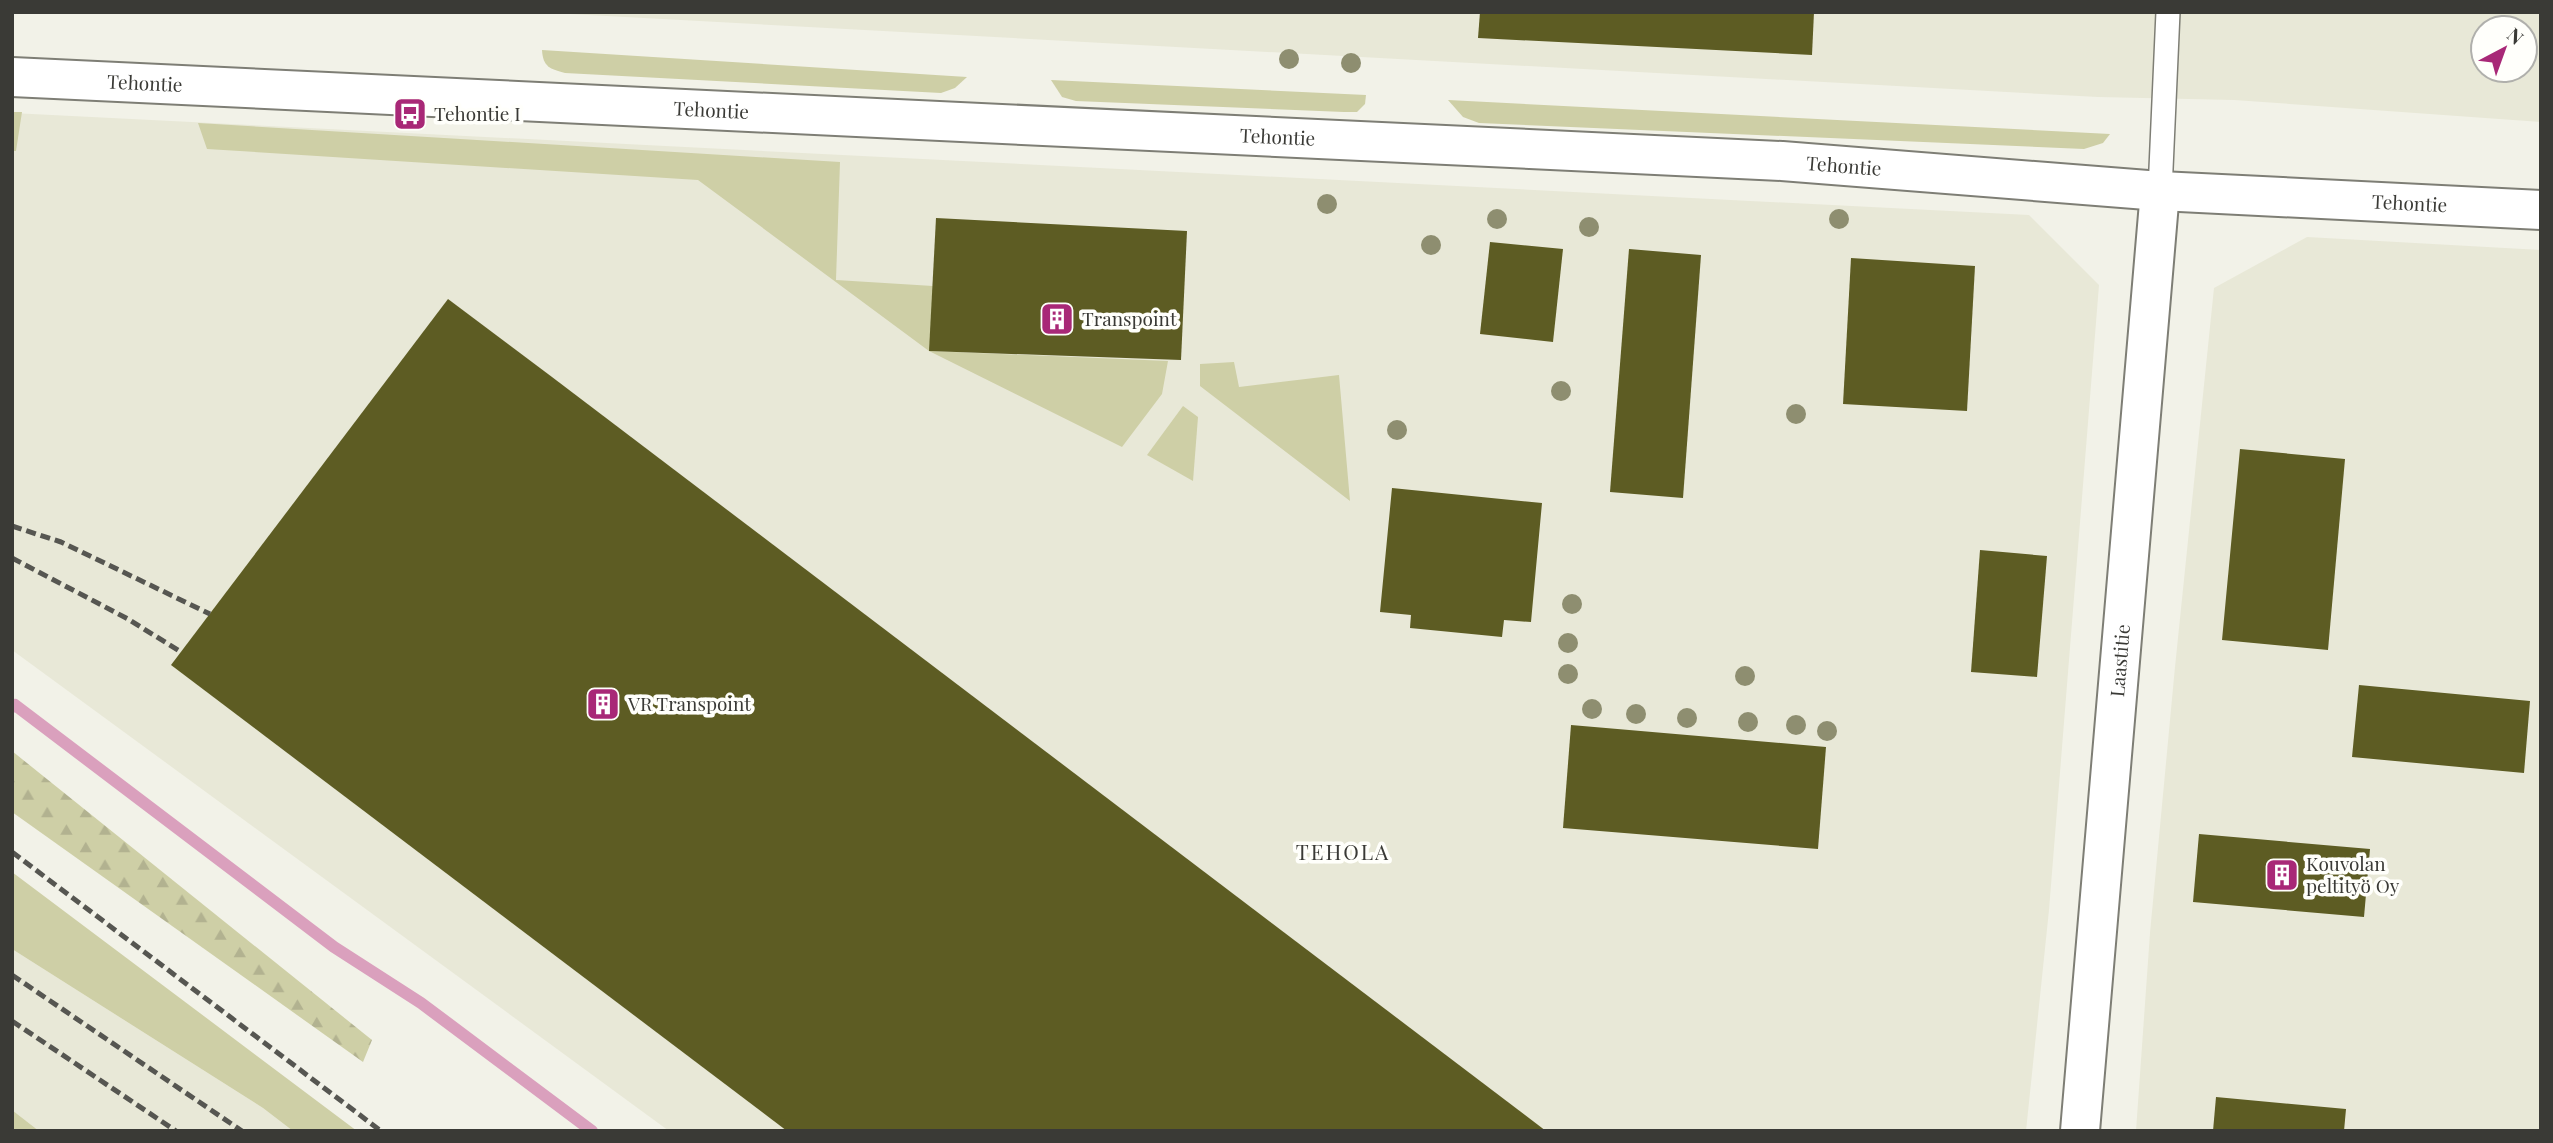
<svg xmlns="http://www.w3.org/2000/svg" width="2553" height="1143" font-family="'Playfair Display',serif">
	<defs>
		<pattern id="forest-firs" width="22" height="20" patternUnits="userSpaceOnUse" patternTransform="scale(1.75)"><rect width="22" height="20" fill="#cecfa6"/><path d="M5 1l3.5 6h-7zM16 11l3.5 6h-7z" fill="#b2b290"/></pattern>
	</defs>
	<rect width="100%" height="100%" fill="#f2f2e8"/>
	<g fill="#e8e8d7" fill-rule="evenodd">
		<path d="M533 12H2541V122L2234 100 2098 97ZM2483 28H2525V70H2483Z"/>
		<polygon points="12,113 2029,215 2099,285 2049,910 2026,1131 669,1131 12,650"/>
		<polygon points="2307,237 2541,250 2541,1131 2136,1131 2150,933 2175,667 2214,288"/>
		<polygon points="12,949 263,1108 293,1131 39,1131 12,1110"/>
	</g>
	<g fill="#cecfa6">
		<path d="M542 50 967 77 955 88 941 93 565 73C550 69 543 67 542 50Z"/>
		<polygon points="1051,80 1366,95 1365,104 1357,112 1344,112 1076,101 1062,97"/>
		<polygon points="1448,100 2110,134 2103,143 2084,149 1479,123 1463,117"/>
		<polygon points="12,112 22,112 16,151 12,151"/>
		<polygon points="198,123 840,162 836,280 933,286 930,351 1168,361 1162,394 1122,447 929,351 698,180 207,149"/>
		<polygon points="1234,362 1239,387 1339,375 1350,501 1200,386 1200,364"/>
		<polygon points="1183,406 1198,417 1193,481 1147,455"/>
		<polygon points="12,872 357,1131 293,1131 263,1108 12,949"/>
		<polygon points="12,1110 39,1131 12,1131"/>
	</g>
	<polygon fill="url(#forest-firs)" points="12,751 372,1040 363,1062 12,812"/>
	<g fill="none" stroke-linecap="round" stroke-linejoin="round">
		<polyline stroke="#daa0bd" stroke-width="12" points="12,707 15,705 334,947 421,1003 592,1131"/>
	</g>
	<g fill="#5d5c23">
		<polygon points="1480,12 1814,12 1812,55 1478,38"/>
		<polygon points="936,218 1187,231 1181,360 929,351"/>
		<polygon points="1490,242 1563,249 1553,342 1480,334"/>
		<polygon points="1629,249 1701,255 1683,498 1610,492"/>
		<polygon points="1851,258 1975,266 1967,411 1843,404"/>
		<polygon points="448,299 552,377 1546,1131 787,1131 171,665"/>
		<polygon points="2240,449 2345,459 2328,650 2222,640"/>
		<polygon points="1392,488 1542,503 1531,622 1504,620 1502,637 1410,628 1411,615 1380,612"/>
		<polygon points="1980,550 2047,556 2037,677 1971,672"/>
		<polygon points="2359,685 2530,701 2524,773 2352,757"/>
		<polygon points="1571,725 1826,747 1818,849 1563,828"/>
		<polygon points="2199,834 2370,849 2364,917 2193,902"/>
		<polygon points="2216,1097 2346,1109 2344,1131 2213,1131"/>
	</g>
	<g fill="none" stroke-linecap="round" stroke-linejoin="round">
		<defs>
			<polyline id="service" points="2160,191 2168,12"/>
			<g id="minor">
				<path id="s1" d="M2080 1131 2160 191"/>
			</g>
			<g id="tertiary">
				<path id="s2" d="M12 77 1782 161 2160 191 2541 210"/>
			</g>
		</defs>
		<use href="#service" stroke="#7e7e75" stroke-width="26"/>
		<use href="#minor" stroke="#7e7e75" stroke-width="42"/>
		<use href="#tertiary" stroke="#7e7e75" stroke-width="42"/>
		<use href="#service" stroke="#fff" stroke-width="23"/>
		<use href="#minor" stroke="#fff" stroke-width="38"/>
		<use href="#tertiary" stroke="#fff" stroke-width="38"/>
		<g stroke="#565651" stroke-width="5" stroke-dasharray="10 5" stroke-linecap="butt">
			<polyline points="12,526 61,542 210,614"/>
			<polyline points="12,558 128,619 181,652"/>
			<polyline points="12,852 381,1131"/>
			<polyline points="12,975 242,1131"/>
			<polyline points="12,1021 176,1131"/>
		</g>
	</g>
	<g fill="#8e8e70">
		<circle cx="1289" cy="59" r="10"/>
		<circle cx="1351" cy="63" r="10"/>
		<circle cx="1327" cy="204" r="10"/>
		<circle cx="1497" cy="219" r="10"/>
		<circle cx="1839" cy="219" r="10"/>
		<circle cx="1589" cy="227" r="10"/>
		<circle cx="1431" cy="245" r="10"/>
		<circle cx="1561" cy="391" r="10"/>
		<circle cx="1796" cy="414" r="10"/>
		<circle cx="1397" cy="430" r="10"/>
		<circle cx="1572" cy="604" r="10"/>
		<circle cx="1568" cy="643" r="10"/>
		<circle cx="1568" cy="674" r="10"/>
		<circle cx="1745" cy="676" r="10"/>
		<circle cx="1592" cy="709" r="10"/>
		<circle cx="1636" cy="714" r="10"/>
		<circle cx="1687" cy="718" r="10"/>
		<circle cx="1748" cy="722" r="10"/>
		<circle cx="1796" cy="725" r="10"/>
		<circle cx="1827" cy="731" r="10"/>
	</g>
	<defs>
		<symbol id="bus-square" viewBox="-11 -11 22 22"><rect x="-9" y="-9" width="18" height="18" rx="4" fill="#a82877" stroke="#fffffb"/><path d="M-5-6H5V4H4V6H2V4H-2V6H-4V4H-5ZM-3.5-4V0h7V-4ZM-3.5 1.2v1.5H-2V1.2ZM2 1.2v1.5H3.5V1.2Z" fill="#fff"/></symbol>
		<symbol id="building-square" viewBox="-11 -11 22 22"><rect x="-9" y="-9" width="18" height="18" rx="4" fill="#a82877" stroke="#fffffb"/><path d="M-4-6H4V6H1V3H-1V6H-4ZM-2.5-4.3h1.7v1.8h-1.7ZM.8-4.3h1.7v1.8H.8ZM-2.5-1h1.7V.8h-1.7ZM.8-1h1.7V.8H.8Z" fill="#fff"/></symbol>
	</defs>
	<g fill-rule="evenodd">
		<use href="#bus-square" x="391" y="95" width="38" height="38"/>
		<use href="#building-square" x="1038" y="300" width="38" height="38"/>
		<use href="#building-square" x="584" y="685" width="38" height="38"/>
		<use href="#building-square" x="2263" y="856" width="38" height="38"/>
	</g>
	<g text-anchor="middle" stroke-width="7" stroke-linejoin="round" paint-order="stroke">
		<g font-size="19" fill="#3a3a36" stroke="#fffffb">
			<text dy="7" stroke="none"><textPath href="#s2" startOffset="133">Tehontie</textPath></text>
			<text dy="7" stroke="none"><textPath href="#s2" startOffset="700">Tehontie</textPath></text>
			<text dy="7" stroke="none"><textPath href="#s2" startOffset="1267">Tehontie</textPath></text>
			<text dy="7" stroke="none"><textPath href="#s2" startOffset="1834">Tehontie</textPath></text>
			<text dy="7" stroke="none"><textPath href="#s2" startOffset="2401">Tehontie</textPath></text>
			<text dy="7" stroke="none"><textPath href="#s1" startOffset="472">Laastitie</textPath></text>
		</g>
		<g font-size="19" fill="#3a3a36" stroke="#fffffb" text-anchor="start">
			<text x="434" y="121">Tehontie I</text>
			<text x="1082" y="326">Transpoint</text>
			<text x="628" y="711">VR Transpoint</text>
			<text x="2306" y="871">Kouvolan<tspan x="2306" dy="22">peltityö Oy</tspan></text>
		</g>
		<g font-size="21" letter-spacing="2" fill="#3a3a36" stroke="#fffffb">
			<text x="1343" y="860">TEHOLA</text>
		</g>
	</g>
	<rect width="2553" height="1143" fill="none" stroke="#3a3a36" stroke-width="28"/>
	<g transform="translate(2504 49) rotate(41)"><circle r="33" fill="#fffffb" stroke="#b0b0ac" stroke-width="2"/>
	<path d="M0-5L12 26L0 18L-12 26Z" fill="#a82877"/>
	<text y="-10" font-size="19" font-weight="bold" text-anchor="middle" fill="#3a3a36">N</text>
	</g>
</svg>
